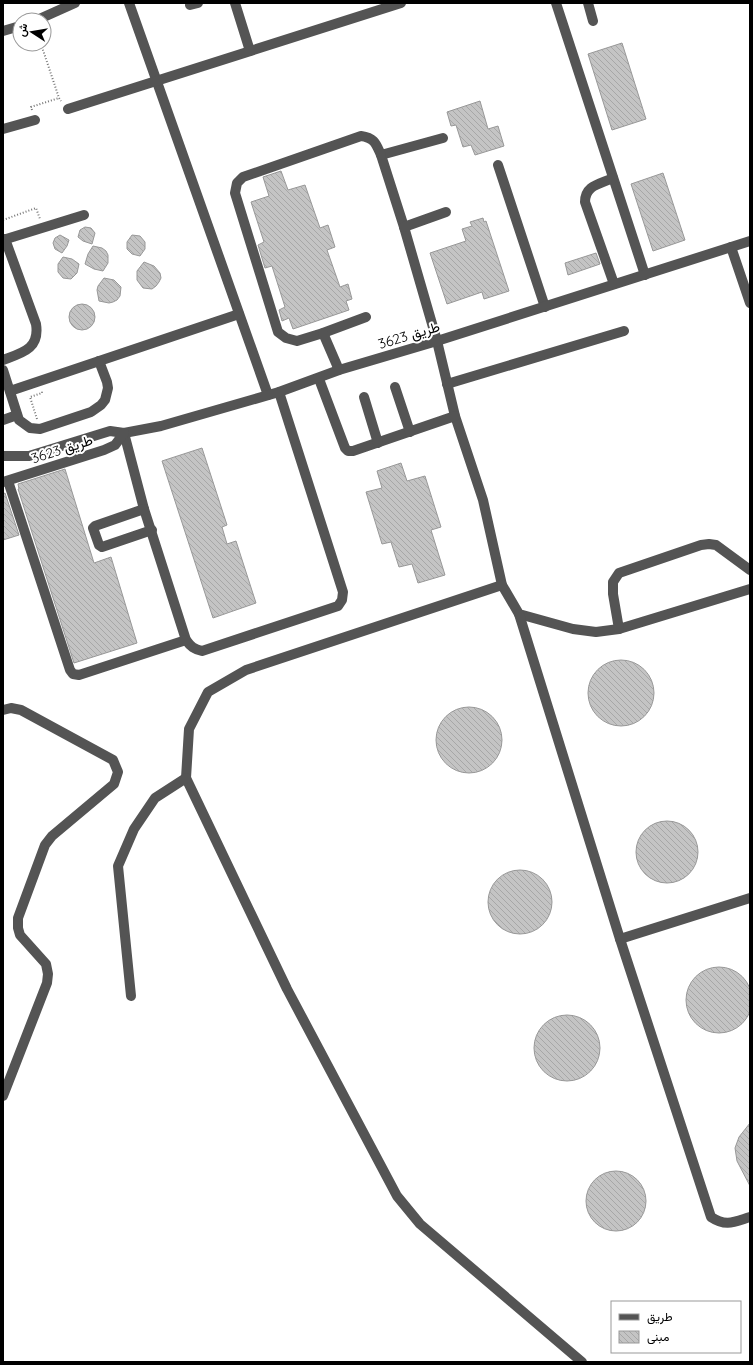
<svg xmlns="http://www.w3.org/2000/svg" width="753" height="1365" font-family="Quicksand,Vazirmatn,sans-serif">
	<defs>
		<pattern id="building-back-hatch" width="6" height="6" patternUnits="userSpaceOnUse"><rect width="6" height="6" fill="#c4c4c4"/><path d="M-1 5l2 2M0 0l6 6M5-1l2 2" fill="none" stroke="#a7a7a7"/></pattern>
	</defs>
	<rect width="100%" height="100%" fill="#fff"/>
	<g fill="url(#building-back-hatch)" stroke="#989898">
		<polygon points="622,43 646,119 612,130 588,54"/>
		<polygon points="480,101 488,129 498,126 504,146 475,155 471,145 463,147 456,125 451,126 447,112"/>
		<polygon points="281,171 288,190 305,185 320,228 328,225 335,247 327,250 340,287 348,284 352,299 346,301 349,310 293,329 289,318 282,321 279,310 285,307 272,266 265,268 258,245 264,242 251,202 269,196 263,177"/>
		<polygon points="663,173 685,240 653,251 631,184"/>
		<polygon points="483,218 484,222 486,221 509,291 484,299 482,292 447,304 430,253 466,241 462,229 472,226 470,222"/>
		<polygon points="85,227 91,228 95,233 92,244 83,241 78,237 80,230"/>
		<polygon points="60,235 69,240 67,246 62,253 55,249 53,243 55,238"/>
		<polygon points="132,235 140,236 145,242 145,249 140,256 132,254 127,249 127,242"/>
		<polygon points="93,246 102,248 106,251 108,255 108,263 103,271 94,269 85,264 88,254"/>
		<polygon points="596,253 600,264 568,275 565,263"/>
		<polygon points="63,257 72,259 79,264 77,273 71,279 63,278 58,272 58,264"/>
		<polygon points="144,262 154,266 160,273 161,278 159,282 156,286 152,289 143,288 137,280 137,271"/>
		<polygon points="104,278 114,280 121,287 120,296 117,300 113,302 109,303 99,301 97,290 98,286"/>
		<circle cx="82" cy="317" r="13"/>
		<polygon points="202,448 227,525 222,527 227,544 236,541 256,603 213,618 162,461"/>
		<polygon points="401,463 407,481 425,476 441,527 431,530 445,575 418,583 412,564 399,567 391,542 382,544 366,492 382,488 377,471"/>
		<polygon points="65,469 94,563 111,557 137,643 74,663 18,489 19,489 18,484"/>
		<polygon points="5,493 19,535 3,540 3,494"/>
		<circle cx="621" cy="693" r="33"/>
		<circle cx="469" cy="740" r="33"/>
		<circle cx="667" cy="852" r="31"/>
		<circle cx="520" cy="902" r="32"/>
		<circle cx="719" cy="1000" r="33"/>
		<circle cx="567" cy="1048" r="33"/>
		<polygon points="750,1123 750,1186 737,1161 735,1148 739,1137"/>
		<circle cx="616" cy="1201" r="30"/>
	</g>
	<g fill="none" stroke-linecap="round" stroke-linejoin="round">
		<g stroke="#767676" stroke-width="2" stroke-dasharray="1 2" stroke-linecap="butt">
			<polyline points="41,44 59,98 61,101"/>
			<polyline points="32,110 31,107 59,98"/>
			<polyline points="3,220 36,208 40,219"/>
			<polyline points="37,419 30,397 42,393 42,391"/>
		</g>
		<g stroke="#545454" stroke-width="10">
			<polyline points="129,3 268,395"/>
			<polyline points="235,3 250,51"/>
			<polyline points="556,3 645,275"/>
			<polyline points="588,3 593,21"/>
			<polyline points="190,5 198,3"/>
			<polyline points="37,20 75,3"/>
			<polyline points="3,31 20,26"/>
			<polyline points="68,109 401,3"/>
			<polyline points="3,129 35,120"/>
			<polyline points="443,138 381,155 404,227 437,341 455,416 483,500 502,585 519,614 573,629 596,632 619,629 750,589"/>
			<polyline points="498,165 545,307"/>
			<path d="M613 178C600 184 585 185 585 202L614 284"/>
			<polyline points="404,227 446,212"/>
			<polyline points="3,240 84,215"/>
			<polyline points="731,247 750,303"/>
			<path d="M366 317 323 333 297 341 286 338 278 332 235 193 237 183 243 177 361 136C375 138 376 144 381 155"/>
			<polyline points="323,333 339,370"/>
			<path d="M3 360C22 353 40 349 36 324L5 239"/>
			<polyline points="3,370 19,420 30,428 40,429 91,412 101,405 105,400 108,388 107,382 99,361"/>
			<polyline points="319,379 345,448 348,451 353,451 455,416"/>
			<polyline points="447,384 624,331"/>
			<polyline points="395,387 410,432"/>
			<polyline points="10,391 239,314"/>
			<polyline points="364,397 378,443"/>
			<polyline points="3,420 17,415"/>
			<path d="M124 433 144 509 186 640C191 647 194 649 202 651L338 606 342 600 343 592 279 392"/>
			<polyline points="3,456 29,456 110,431 124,433 161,426 279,392 339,370 437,341 750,241"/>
			<polyline points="8,481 70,670 73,674 79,675 186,640"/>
			<polyline points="3,482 104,450 115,445 124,433"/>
			<polyline points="144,509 95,526 93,528 99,545 102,547 152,530"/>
			<polyline points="502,585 246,670 208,692 189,729 186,778 287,989 397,1196 420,1224 582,1362"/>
			<path d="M519 614 620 939 711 1217C726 1227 734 1222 750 1217"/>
			<polyline points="619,629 613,594 613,582 619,573 701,545 709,544 716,545 750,570"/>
			<polyline points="3,710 11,708 21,710 113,760 118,772 114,784 52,836 45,845 18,918 18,928 20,935 46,964 48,974 47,983 3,1096"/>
			<polyline points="620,939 750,898"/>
			<polyline points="131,996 118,866 134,829 155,798 186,778"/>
		</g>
	</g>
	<g text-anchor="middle" stroke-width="4" stroke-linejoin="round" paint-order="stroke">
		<g font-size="14" fill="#000" stroke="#fff">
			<text transform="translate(409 335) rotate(-17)" y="5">طريق 3623</text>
			<text transform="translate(62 449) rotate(-18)" y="5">طريق 3623</text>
		</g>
	</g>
	<rect width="753" height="1365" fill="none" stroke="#000000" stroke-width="8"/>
	<rect x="611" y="1301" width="130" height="52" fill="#ffffff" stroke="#999999"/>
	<rect x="619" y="1314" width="20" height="6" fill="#545454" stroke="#999999"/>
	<text x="647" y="1321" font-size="12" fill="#000000">طريق</text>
	<rect x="619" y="1331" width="20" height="12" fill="url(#building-back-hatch)" stroke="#999999"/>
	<text x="647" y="1341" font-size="12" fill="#000000">مبنى</text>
	<g transform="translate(32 32) rotate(282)"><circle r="19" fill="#ffffff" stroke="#999999"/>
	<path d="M0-3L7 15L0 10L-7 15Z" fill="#000000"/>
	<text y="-6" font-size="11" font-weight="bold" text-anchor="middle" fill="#000000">ش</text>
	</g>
</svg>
